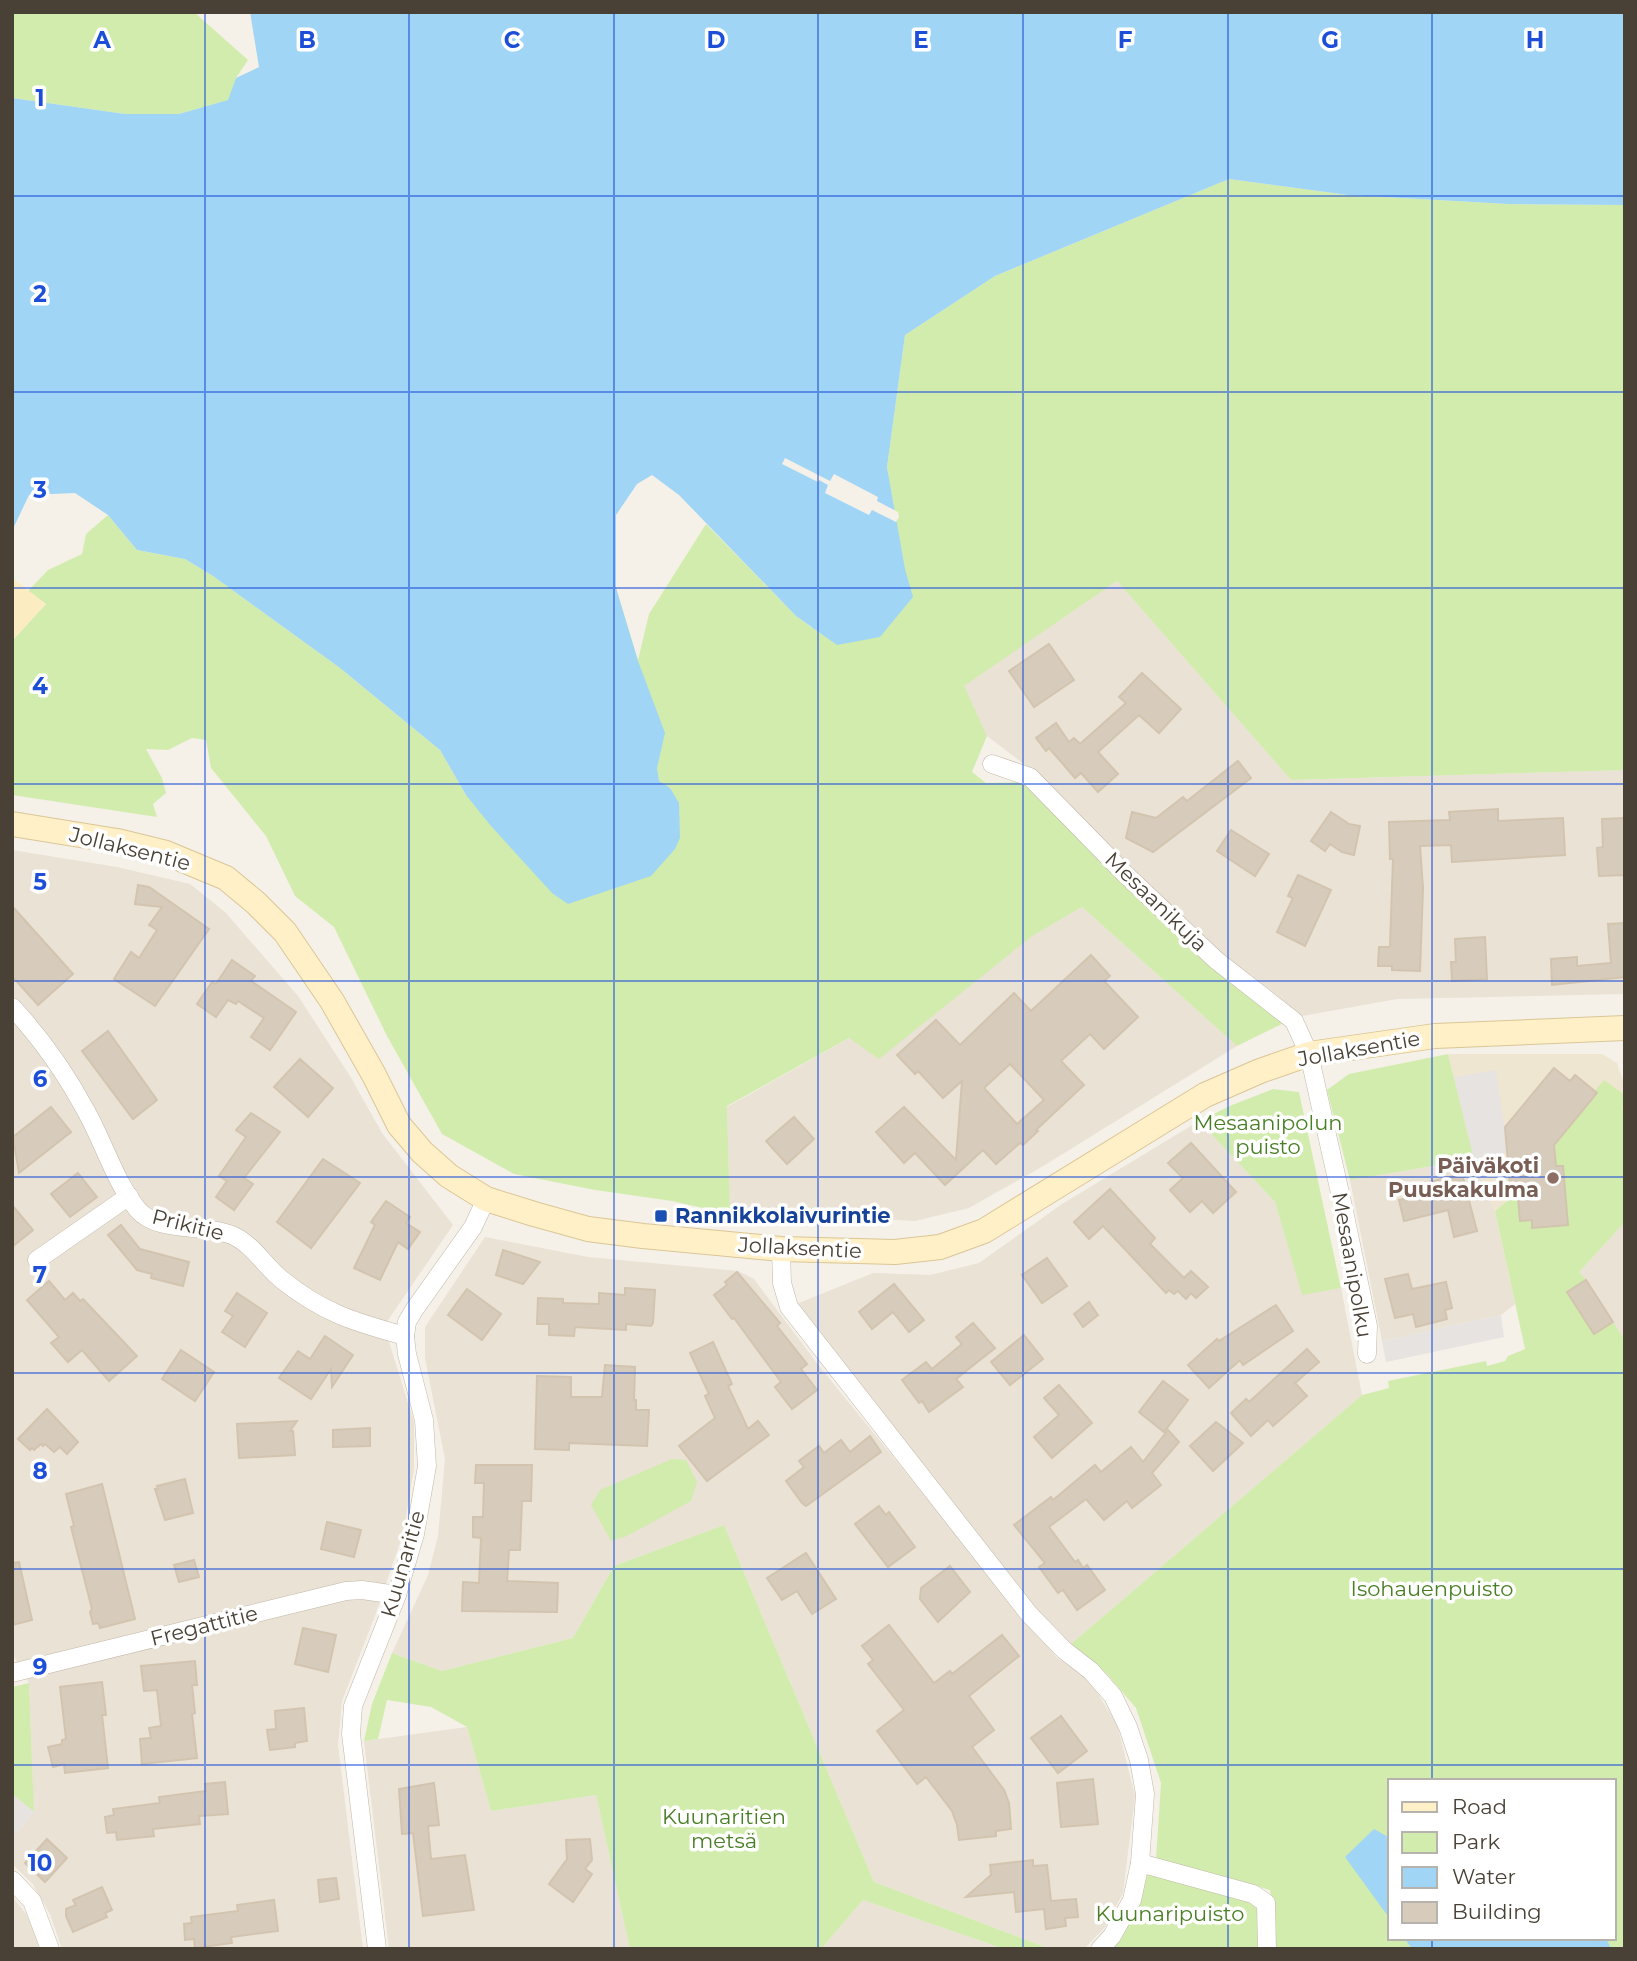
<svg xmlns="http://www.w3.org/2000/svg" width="1637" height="1961" font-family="Montserrat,sans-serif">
	<rect width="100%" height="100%" fill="#f5f1e8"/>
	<g fill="#e9e2d5">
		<polygon points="1117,581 1291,780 1625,770 1625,994 1397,999 1302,1016 1231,963 1132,870 1033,771 987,736 963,686"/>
		<polygon points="12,850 117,867 190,884 225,912 298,996 350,1076 382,1133 453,1225 384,1326 414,1422 414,1468 403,1534 376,1613 342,1701 338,1745 363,1949 62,1949 50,1914 32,1883 12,1864 12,1838 34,1812 29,1683 12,1653"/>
		<polygon points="1082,907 1237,1046 1045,1165 969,1208 915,1221 730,1210 727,1107"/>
		<polygon points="1199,1121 1275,1202 1302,1294 1341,1288 1362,1395 1064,1650 789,1307 873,1273 930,1275 979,1263 1062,1204"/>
		<polygon points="1474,1159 1495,1211 1515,1304 1501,1315 1382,1341 1350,1180"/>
		<polygon points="1625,1222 1625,1340 1579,1272"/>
		<polygon points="485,1237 588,1257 738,1271 754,1279 819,1366 1057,1658 1087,1677 1117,1724 1135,1796 1123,1893 1105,1927 1084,1949 1050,1949 874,1882 724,1525 614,1566 573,1638 442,1671 392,1653 428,1575 438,1536 445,1459 425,1358 425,1327"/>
		<polygon points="467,1727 491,1811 596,1795 630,1949 389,1949 364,1741"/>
		<polygon points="12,1896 26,1914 36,1934 39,1949 12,1949"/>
		<polygon points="863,1900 1004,1949 821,1949"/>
	</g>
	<polygon fill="#efe6d1" points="1448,1054 1602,1054 1617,1063 1625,1086 1625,1222 1604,1243 1532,1228 1520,1221 1511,1198 1495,1211 1474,1159"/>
	<g fill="#d2ecae">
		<polygon points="12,12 194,12 248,60 236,78 229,100 179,114 125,114 12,98"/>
		<polygon points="1229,179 1348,195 1508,204 1625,205 1625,770 1291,780 1117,581 964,686 987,736 972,772 986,783 1026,782 1214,970 1284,1023 1237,1046 1082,907 1032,936 879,1059 849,1038 727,1106 730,1210 707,1209 672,1201 595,1190 514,1174 442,1134 387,1036 334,927 295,896 266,836 211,768 206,740 192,738 168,750 146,749 162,778 166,793 153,804 157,817 12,795 12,641 46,604 28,591 48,570 82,554 86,534 108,515 137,550 185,559 213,576 340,668 440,750 466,795 610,651 616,515 616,588 638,660 649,614 706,524 796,616 811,627 852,618 904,568 887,467 905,335 995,276"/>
		<polygon points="1448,1054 1474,1159 1350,1180 1327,1090 1349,1074"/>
		<polygon points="1604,1080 1625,1095 1622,1108 1625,1110 1625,1222 1579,1272 1586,1280 1594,1334 1613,1322 1625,1340 1625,1949 1484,1949 1436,1938 1614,1938 1614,1781 1390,1781 1390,1938 1404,1938 1412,1949 1276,1949 1270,1890 1156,1859 1161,1783 1136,1708 1106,1673 1071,1644 1362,1395 1389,1388 1388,1381 1486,1361 1487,1366 1505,1361 1508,1356 1525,1349 1495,1211 1511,1198 1518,1198 1520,1221 1532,1220 1532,1228 1568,1225 1563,1166 1556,1166 1554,1145 1597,1094 1595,1091"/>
		<polygon points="1273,1089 1299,1092 1341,1288 1302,1295 1275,1202 1199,1121 1232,1105"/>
		<polygon points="672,1459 686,1460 697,1482 691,1501 627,1536 611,1541 591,1505 600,1490"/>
		<polygon points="724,1525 874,1882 1050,1949 1004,1949 863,1900 821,1949 630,1949 596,1795 491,1811 467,1727 431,1707 387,1700 378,1739 364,1741 372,1704 392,1653 442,1671 573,1638 614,1566"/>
		<polygon points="29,1683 34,1812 12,1794 12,1687"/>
		<polygon points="1149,1872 1252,1902 1260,1913 1261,1949 1114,1949"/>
	</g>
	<polygon fill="#fbedc1" points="12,578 46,604 12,641"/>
	<g fill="#e6e3e0">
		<polygon points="1496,1070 1508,1152 1474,1159 1454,1077"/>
		<polygon points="1501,1315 1504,1337 1386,1362 1382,1341"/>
		<polygon points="12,1794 34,1812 12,1838"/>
	</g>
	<g fill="#a0d5f5">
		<polygon points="250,12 1625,12 1625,205 1508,204 1348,195 1229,179 995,276 905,335 887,467 905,569 913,597 880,637 837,645 796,616 679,495 652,475 637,484 616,515 616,588 638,661 665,733 657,768 659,781 670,788 679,803 680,838 675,849 651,876 568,904 552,893 491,826 466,795 440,750 340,668 213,576 185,559 137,550 108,515 75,493 29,495 12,531 12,98 125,114 179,114 228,100 236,78 259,67"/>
		<polygon points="1374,1829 1390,1838 1390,1919 1345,1857"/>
		<polygon points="1404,1938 1606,1938 1611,1949 1412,1949"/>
	</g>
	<polygon fill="#f5f1e8" points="785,458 830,481 834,474 878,497 877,501 898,512 899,517 896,522 872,510 869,515 825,493 828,485 819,480 818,482 782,464"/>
	<g fill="#d7ccbc" stroke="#d3c4af" stroke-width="2" fill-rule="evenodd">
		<polygon points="1049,644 1074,680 1034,707 1009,671"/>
		<polygon points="1142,673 1181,709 1159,733 1139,715 1098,752 1118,774 1098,792 1081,773 1075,778 1049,748 1046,751 1036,738 1056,723 1069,742 1074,738 1080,744 1126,703 1119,697"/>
		<polygon points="1238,761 1251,778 1153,852 1126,838 1132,812 1156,818 1183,797 1187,801"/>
		<polygon points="1498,809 1498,821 1563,818 1565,855 1452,862 1451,845 1420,846 1423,888 1420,971 1392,970 1392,966 1378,966 1379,947 1390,947 1393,859 1390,859 1389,822 1450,820 1449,812"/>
		<polygon points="1331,812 1349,824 1360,826 1354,855 1342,852 1330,844 1325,851 1311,841"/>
		<polygon points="1625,818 1625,875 1599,876 1597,848 1603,847 1602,819"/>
		<polygon points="1231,830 1269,854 1255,876 1217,851"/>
		<polygon points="1298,875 1331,890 1305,946 1277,932 1293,898 1288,896"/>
		<polygon points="138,885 149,887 209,929 155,1006 114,979 131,952 139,958 157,930 149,925 162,907 135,904"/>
		<polygon points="12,906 73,974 38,1005 12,976"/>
		<polygon points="1625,923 1625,977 1552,985 1551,959 1577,957 1577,966 1611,963 1608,924"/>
		<polygon points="1485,937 1487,979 1452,981 1451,962 1456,962 1455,939"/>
		<path d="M1091 955 1110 976 1104 981 1138 1017 1104 1049 1090 1034 1061 1061 1084 1085 1036 1130 1038 1131 1023 1145 1020 1143 996 1164 983 1150 945 1185 915 1153 904 1163 876 1132 904 1107 956 1160 962 1081 943 1098 918 1071 915 1074 897 1055 936 1020 960 1045 1014 993 1031 1011ZM1010 1064 1044 1100 1017 1124 984 1088Z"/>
		<polygon points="232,960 255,976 251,981 296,1012 270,1050 251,1037 264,1018 238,1001 236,1004 228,1000 216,1017 197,1004 212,982 216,984"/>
		<polygon points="108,1031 157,1100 133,1119 82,1051"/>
		<polygon points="300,1059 333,1088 308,1117 274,1087"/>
		<polygon points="1554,1068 1570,1081 1575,1075 1597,1093 1554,1145 1556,1166 1563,1166 1568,1225 1532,1228 1532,1220 1520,1221 1518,1198 1511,1198 1505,1127"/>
		<polygon points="51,1107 71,1132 19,1173 13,1137"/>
		<polygon points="251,1113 280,1132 244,1178 253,1184 234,1210 216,1197 227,1181 219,1176 246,1137 236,1130"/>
		<polygon points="794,1117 814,1139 787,1164 766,1141"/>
		<polygon points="1191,1143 1236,1192 1213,1213 1202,1201 1190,1212 1170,1190 1183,1178 1168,1163"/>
		<polygon points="323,1159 360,1183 311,1248 277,1222"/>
		<polygon points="78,1173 97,1197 70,1217 51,1194"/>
		<polygon points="1462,1174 1477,1231 1454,1237 1448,1210 1404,1221 1399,1200 1407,1198 1404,1188"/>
		<polygon points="1110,1189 1155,1238 1150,1244 1184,1278 1191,1271 1208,1287 1196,1298 1191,1293 1186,1299 1178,1291 1174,1294 1169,1290 1166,1293 1103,1226 1089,1239 1074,1222"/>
		<polygon points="386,1201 410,1217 406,1223 420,1232 408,1249 398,1242 380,1280 354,1268 375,1225 371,1222"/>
		<polygon points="12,1205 33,1230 12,1247"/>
		<polygon points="121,1225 140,1249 189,1262 183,1286 151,1278 152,1274 137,1270 108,1235"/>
		<polygon points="503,1250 540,1262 523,1284 496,1275"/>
		<polygon points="1047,1258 1067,1286 1042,1303 1022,1275"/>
		<polygon points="737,1272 780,1323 777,1326 807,1364 801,1369 817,1390 792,1409 775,1387 781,1382 734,1318 732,1319 714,1295 727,1285 725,1282"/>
		<polygon points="1408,1274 1412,1289 1446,1282 1452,1308 1445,1310 1447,1319 1416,1327 1413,1314 1395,1318 1385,1279"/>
		<polygon points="1586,1280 1613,1322 1594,1334 1567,1292"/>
		<polygon points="49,1281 65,1300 73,1293 80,1301 83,1299 137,1356 109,1381 82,1350 68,1362 51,1343 59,1337 27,1300"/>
		<polygon points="894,1284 924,1320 909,1332 893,1312 872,1329 859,1312"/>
		<polygon points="625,1288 655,1290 653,1323 651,1326 626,1324 626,1330 575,1327 574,1336 549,1335 549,1324 537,1324 538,1298 563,1299 563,1303 599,1304 599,1293 625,1295"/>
		<polygon points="467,1289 501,1314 482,1340 448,1315"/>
		<polygon points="237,1293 267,1313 245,1347 222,1332 233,1316 225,1311"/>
		<polygon points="1089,1302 1098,1315 1083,1327 1074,1314"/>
		<polygon points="1276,1305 1293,1331 1243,1365 1240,1360 1209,1388 1188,1365 1217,1339 1219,1341"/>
		<polygon points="973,1323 995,1348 956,1379 963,1387 929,1412 922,1401 919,1403 902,1380 926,1362 932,1369 962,1344 956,1337"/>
		<polygon points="1024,1335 1043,1359 1010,1385 991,1362"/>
		<polygon points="325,1336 353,1355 332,1387 331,1369 311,1399 279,1378 298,1351 310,1359"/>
		<polygon points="713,1342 732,1384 728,1386 748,1429 758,1421 769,1435 707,1481 679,1446 715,1418 705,1396 709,1394 690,1353"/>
		<polygon points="1307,1349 1319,1362 1295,1383 1307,1396 1273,1426 1268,1420 1251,1436 1231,1413 1246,1399 1249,1402"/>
		<polygon points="181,1350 214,1372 195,1401 162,1379"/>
		<polygon points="605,1365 635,1367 634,1400 636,1400 636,1410 649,1410 647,1446 569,1443 569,1450 535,1449 537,1376 571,1377 571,1397 602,1397"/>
		<polygon points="1163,1381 1188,1400 1164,1432 1139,1412"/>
		<polygon points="1059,1385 1092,1423 1052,1458 1034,1437 1059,1415 1044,1398"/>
		<polygon points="47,1409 78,1442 67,1454 60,1447 54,1452 45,1444 43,1446 41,1444 34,1450 32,1448 30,1450 18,1439"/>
		<polygon points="297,1421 290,1431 293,1431 295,1455 239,1458 237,1424"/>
		<polygon points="1216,1422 1243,1443 1213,1471 1190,1446"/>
		<polygon points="370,1428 370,1446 333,1447 333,1430"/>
		<polygon points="1168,1430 1179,1442 1152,1473 1161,1485 1132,1508 1127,1501 1104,1520 1086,1499 1049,1527 1075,1562 1078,1560 1083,1568 1087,1565 1105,1590 1077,1610 1063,1590 1058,1593 1039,1567 1045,1563 1014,1525 1051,1497 1053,1500 1095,1465 1101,1472 1131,1447 1143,1462"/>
		<polygon points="870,1436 881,1452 806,1506 802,1503 786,1481 804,1467 799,1461 819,1446 824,1453 841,1440 850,1452"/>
		<polygon points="476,1465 532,1465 531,1501 522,1501 520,1550 509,1550 507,1581 558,1583 557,1612 462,1611 463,1582 479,1583 481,1538 473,1537 473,1517 483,1517 484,1483 475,1483"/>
		<polygon points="185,1479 193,1513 165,1520 155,1489 158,1489 157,1486"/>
		<polygon points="102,1484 135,1619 100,1628 98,1623 93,1624 90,1612 92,1609 71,1527 74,1526 66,1494"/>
		<polygon points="879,1506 886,1515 889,1512 915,1547 888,1567 855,1524"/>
		<polygon points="327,1522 361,1530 354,1557 321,1549"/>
		<polygon points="806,1553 836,1599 812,1614 797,1591 782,1600 767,1578"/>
		<polygon points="194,1560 199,1577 179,1582 174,1565"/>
		<polygon points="19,1562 32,1620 12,1625 12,1563"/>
		<polygon points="950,1566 970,1592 938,1622 920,1599 921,1588"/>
		<polygon points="889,1625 934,1683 950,1671 952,1674 1002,1635 1019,1656 969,1696 994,1730 972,1747 1004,1790 1009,1803 1011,1829 996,1831 996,1836 959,1840 957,1825 952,1811 926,1777 917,1784 877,1731 904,1710 868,1664 873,1660 862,1646"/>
		<polygon points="303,1628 336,1635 328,1672 295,1664"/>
		<polygon points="195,1661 197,1685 192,1685 195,1713 192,1714 197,1758 142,1764 140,1739 151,1738 149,1728 161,1726 157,1690 144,1691 141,1666"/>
		<polygon points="102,1682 106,1715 102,1715 108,1768 65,1773 64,1764 53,1767 48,1747 62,1744 62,1740 66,1739 60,1687"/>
		<polygon points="304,1708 307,1741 295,1743 295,1747 270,1750 267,1730 276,1729 275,1711"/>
		<polygon points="1061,1716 1087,1751 1058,1773 1031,1738"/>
		<polygon points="1093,1779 1098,1824 1061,1827 1057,1783"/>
		<polygon points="225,1782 228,1814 199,1816 200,1824 153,1829 154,1836 117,1840 116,1832 107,1833 105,1817 114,1815 113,1809 160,1803 159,1797 206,1791 205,1784"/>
		<polygon points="434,1783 439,1825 428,1826 431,1859 465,1855 474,1910 423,1916 413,1833 402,1834 399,1789"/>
		<polygon points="47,1839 67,1858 45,1882 25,1863"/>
		<polygon points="590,1839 592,1860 585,1869 592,1874 573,1902 549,1884 567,1859 566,1840"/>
		<polygon points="1033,1860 1033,1866 1047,1865 1051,1901 1076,1899 1078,1917 1065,1918 1066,1926 1046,1929 1044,1909 1016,1912 1014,1892 966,1897 991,1875 990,1865"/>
		<polygon points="336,1878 339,1899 320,1902 318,1880"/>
		<polygon points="102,1887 112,1910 105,1913 107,1917 73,1932 66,1916 66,1909 76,1905 73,1900"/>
		<polygon points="274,1900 278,1931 231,1937 232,1943 195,1948 194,1939 185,1940 184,1924 192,1923 191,1917 238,1911 237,1905"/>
	</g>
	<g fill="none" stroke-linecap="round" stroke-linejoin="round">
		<defs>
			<g id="minor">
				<polyline points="992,764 1030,777 1125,874 1216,960 1294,1021 1309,1054 1344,1211 1368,1326 1367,1354"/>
				<path d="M12 1007C41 1038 66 1074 86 1111 104 1143 115 1182 138 1210 159 1234 207 1223 234 1236 253 1245 265 1266 281 1279 323 1313 354 1322 405 1336"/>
				<polyline points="781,1249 782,1283 789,1307 1029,1614 1064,1650 1091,1671 1113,1696 1128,1727 1139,1760 1145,1794 1140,1863 1132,1900 1112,1936 1100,1949"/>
				<polyline points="37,1260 129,1196"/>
				<polyline points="12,1673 346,1591 362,1590 397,1595"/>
				<polyline points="1140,1863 1253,1894 1266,1903 1267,1949"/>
				<polyline points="12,1880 32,1901 50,1949"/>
				<polyline points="377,1949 351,1734 353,1706 397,1595 415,1534 427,1466 424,1420 407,1354 405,1336 407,1322 414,1310 473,1227 486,1199"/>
			</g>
			<polyline id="secondary" points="12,824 117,841 166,853 226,878 256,903 285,932 332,1001 374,1075 399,1125 422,1152 449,1176 486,1199 534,1214 588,1229 643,1236 781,1249 895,1252 940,1247 984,1231 1205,1095 1260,1071 1309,1054 1435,1036 1625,1028"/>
		</defs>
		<use href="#minor" stroke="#c1b8a9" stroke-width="19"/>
		<use href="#secondary" stroke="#dbc696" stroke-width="26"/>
		<use href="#minor" stroke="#fff" stroke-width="18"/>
		<use href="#secondary" stroke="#fff0c8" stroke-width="24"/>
	</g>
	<path fill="none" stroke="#1d4ed8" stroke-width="2" stroke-opacity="0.55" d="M205 12V1949M409 12V1949M614 12V1949M818 12V1949M1023 12V1949M1228 12V1949M1432 12V1781M12 196H1625M12 392H1625M12 588H1625M12 784H1625M12 981H1625M12 1177H1625M12 1373H1625M12 1569H1625M12 1765H1625M1432 1938V1949"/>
	<circle fill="#8d6e63" stroke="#fff" stroke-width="2.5" cx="1553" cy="1178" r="7"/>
	<rect fill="#1a4fb4" stroke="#fff" stroke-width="2.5" x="654" y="1209" width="14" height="14" rx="3.5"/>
	<g text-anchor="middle" stroke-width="7" stroke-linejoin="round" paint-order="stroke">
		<g font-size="21" fill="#494136" stroke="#fff">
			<text transform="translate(130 849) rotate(14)" y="7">Jollaksentie</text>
			<text transform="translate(1156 902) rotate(44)" y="7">Mesaanikuja</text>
			<text transform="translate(1359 1049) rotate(-10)" y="7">Jollaksentie</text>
			<text transform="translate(188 1225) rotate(14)" y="7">Prikitie</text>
			<text transform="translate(800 1248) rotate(3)" y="7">Jollaksentie</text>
			<text transform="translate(1352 1265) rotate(80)" y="7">Mesaanipolku</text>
			<text transform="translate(403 1564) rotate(-74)" y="7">Kuunaritie</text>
			<text transform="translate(204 1626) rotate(-14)" y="7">Fregattitie</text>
		</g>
		<g font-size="21" fill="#497f24" stroke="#fff">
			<text x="1268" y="1130">Mesaanipolun<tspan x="1268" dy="24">puisto</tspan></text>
			<text x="1432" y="1596">Isohauenpuisto</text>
			<text x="724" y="1824">Kuunaritien<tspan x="724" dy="24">metsä</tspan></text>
			<text x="1170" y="1921">Kuunaripuisto</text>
		</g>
		<g font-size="21" font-weight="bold" fill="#785e54" stroke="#fff" text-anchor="end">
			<text x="1539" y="1173">Päiväkoti<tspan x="1539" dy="24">Puuskakulma</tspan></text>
		</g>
		<g font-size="21" font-weight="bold" fill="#164399" stroke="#fff" text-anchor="start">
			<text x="675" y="1223">Rannikkolaivurintie</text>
		</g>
	</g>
	<g font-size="23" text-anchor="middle" font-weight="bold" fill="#1d4ed8" stroke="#fff" stroke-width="7" stroke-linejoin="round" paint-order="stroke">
		<text x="102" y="48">A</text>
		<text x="307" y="48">B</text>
		<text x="512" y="48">C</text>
		<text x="716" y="48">D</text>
		<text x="921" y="48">E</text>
		<text x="1125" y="48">F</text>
		<text x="1330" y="48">G</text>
		<text x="1535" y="48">H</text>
		<text x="40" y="106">1</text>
		<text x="40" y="302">2</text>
		<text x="40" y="498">3</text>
		<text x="40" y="694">4</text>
		<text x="40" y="890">5</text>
		<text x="40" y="1087">6</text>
		<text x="40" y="1283">7</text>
		<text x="40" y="1479">8</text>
		<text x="40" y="1675">9</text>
		<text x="40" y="1871">10</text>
	</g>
	<rect width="1637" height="1961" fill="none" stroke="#494136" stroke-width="28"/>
	<rect x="1388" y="1779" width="228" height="161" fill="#ffffff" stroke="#b6b3af" stroke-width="2"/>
	<rect x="1402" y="1802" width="35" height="10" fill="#fff0c8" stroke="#b6b3af" stroke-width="2"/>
	<text x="1452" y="1814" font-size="21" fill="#494136">Road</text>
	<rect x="1402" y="1832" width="35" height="21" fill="#d2ecae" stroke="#b6b3af" stroke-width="2"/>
	<text x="1452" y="1849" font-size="21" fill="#494136">Park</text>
	<rect x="1402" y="1867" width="35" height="21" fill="#a0d5f5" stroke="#b6b3af" stroke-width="2"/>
	<text x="1452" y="1884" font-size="21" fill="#494136">Water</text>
	<rect x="1402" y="1902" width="35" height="21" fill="#d7ccbc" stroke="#b6b3af" stroke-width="2"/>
	<text x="1452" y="1919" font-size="21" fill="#494136">Building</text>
</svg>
